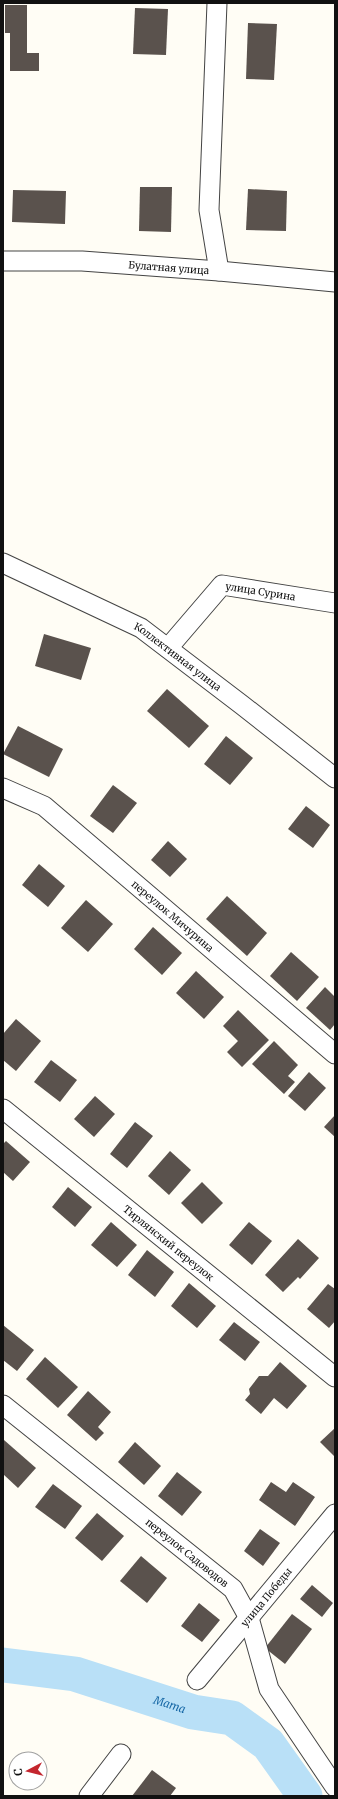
<svg xmlns="http://www.w3.org/2000/svg" width="338" height="1799" font-family="Merriweather,serif">
	<rect width="100%" height="100%" fill="#fffdf5"/>
	<g fill="none" stroke-linecap="round" stroke-linejoin="round">
		<path stroke="#b9e0f7" stroke-width="35" id="s1" d="M3 1665 75 1674 193 1712 232 1718 268 1744 305 1796"/>
	</g>
	<g fill="#5a524d">
		<polygon points="5,5 27,5 27,53 39,53 39,71 10,71 10,33 5,33"/>
		<polygon points="135,8 168,9 166,55 133,54"/>
		<polygon points="248,23 277,24 274,80 246,79"/>
		<polygon points="140,187 172,187 171,232 139,231"/>
		<polygon points="248,189 287,191 286,231 246,230"/>
		<polygon points="13,190 66,191 65,224 12,222"/>
		<polygon points="44,634 91,648 81,680 35,666"/>
		<polygon points="167,689 209,726 189,748 147,711"/>
		<polygon points="18,726 63,749 49,777 3,754"/>
		<polygon points="226,736 253,758 230,785 204,764"/>
		<polygon points="113,785 137,803 113,833 90,816"/>
		<polygon points="306,806 330,825 313,848 288,829"/>
		<polygon points="168,841 187,859 170,877 151,860"/>
		<polygon points="39,864 65,886 48,907 22,885"/>
		<polygon points="227,896 267,933 247,956 206,919"/>
		<polygon points="86,900 113,924 88,952 61,928"/>
		<polygon points="153,927 182,953 162,975 134,949"/>
		<polygon points="291,952 319,977 297,1001 270,976"/>
		<polygon points="196,971 224,997 204,1019 176,993"/>
		<polygon points="325,987 335,997 335,1024 330,1030 306,1008"/>
		<polygon points="238,1010 269,1040 242,1067 227,1052 238,1041 223,1026"/>
		<polygon points="16,1019 41,1041 16,1071 3,1060 3,1034"/>
		<polygon points="274,1041 298,1065 288,1076 295,1082 284,1094 252,1064"/>
		<polygon points="51,1060 77,1080 60,1102 34,1082"/>
		<polygon points="309,1072 326,1088 305,1111 288,1096"/>
		<polygon points="95,1096 115,1114 94,1137 74,1119"/>
		<polygon points="335,1115 335,1137 324,1127"/>
		<polygon points="135,1122 153,1136 127,1168 110,1154"/>
		<polygon points="6,1141 30,1162 13,1181 3,1172 3,1144"/>
		<polygon points="170,1151 191,1170 169,1195 148,1176"/>
		<polygon points="202,1182 223,1203 202,1224 181,1203"/>
		<polygon points="68,1187 92,1207 75,1227 52,1207"/>
		<polygon points="111,1222 137,1245 117,1267 91,1245"/>
		<polygon points="249,1222 272,1241 252,1265 229,1245"/>
		<polygon points="298,1239 319,1258 300,1279 298,1277 283,1292 265,1275"/>
		<polygon points="147,1250 174,1272 155,1297 128,1275"/>
		<polygon points="189,1283 216,1306 197,1328 171,1306"/>
		<polygon points="328,1284 335,1289 335,1321 329,1328 307,1309"/>
		<polygon points="234,1322 260,1342 245,1361 219,1340"/>
		<polygon points="3,1325 34,1350 17,1371 3,1360"/>
		<polygon points="45,1357 78,1387 58,1408 26,1379"/>
		<polygon points="280,1362 307,1386 287,1409 274,1398 261,1414 245,1400 250,1394 249,1389 259,1376 268,1376"/>
		<polygon points="88,1391 111,1412 98,1427 104,1433 96,1441 67,1415"/>
		<polygon points="335,1428 335,1457 320,1442"/>
		<polygon points="4,1440 36,1468 18,1488 3,1474"/>
		<polygon points="135,1442 161,1466 144,1485 118,1462"/>
		<polygon points="177,1472 202,1492 182,1516 158,1496"/>
		<polygon points="271,1482 286,1492 293,1482 315,1497 295,1526 259,1500"/>
		<polygon points="53,1484 82,1506 65,1529 35,1507"/>
		<polygon points="97,1513 124,1536 102,1561 75,1538"/>
		<polygon points="260,1529 280,1543 263,1566 244,1551"/>
		<polygon points="141,1556 167,1578 147,1603 120,1581"/>
		<polygon points="312,1585 333,1603 322,1617 300,1599"/>
		<polygon points="199,1603 220,1620 202,1642 181,1626"/>
		<polygon points="292,1614 312,1629 285,1664 265,1648"/>
		<polygon points="152,1770 176,1788 170,1796 132,1796"/>
	</g>
	<g fill="none" stroke-linecap="round" stroke-linejoin="round">
		<defs>
			<g id="street">
				<polyline points="217,3 209,210 219,271"/>
				<path id="s2" d="M3 261H82L219 271 335 282"/>
				<path id="s3" d="M3 563 141 628 242 705 335 778"/>
				<path id="s4" d="M168 648 222 585 335 603"/>
				<path id="s5" d="M3 788 44 806 335 1054"/>
				<path id="s6" d="M3 1109 335 1377"/>
				<path id="s7" d="M3 1405 233 1589 249 1618 269 1689 335 1787"/>
				<path id="s8" d="M197 1680 335 1514"/>
				<polyline points="89,1796 121,1754"/>
			</g>
		</defs>
		<use href="#street" stroke="#444" stroke-width="21"/>
		<use href="#street" stroke="#fff" stroke-width="19"/>
	</g>
	<g text-anchor="middle" stroke-width="4" stroke-linejoin="round" paint-order="stroke">
		<g font-size="10" fill="#111" stroke="#fff">
			<text dy="4" stroke="none"><textPath href="#s2" startOffset="166">Булатная улица</textPath></text>
			<text dy="4" stroke="none"><textPath href="#s4" startOffset="122">улица Сурина</textPath></text>
			<text dy="4" stroke="none"><textPath href="#s3" startOffset="199">Коллективная улица</textPath></text>
			<text dy="4" stroke="none"><textPath href="#s5" startOffset="214">переулок Мичурина</textPath></text>
			<text dy="4" stroke="none"><textPath href="#s6" startOffset="213">Тирлянский переулок</textPath></text>
			<text dy="4" stroke="none"><textPath href="#s7" startOffset="236">переулок Садоводов</textPath></text>
			<text dy="4" stroke="none"><textPath href="#s8" startOffset="108">улица Победы</textPath></text>
		</g>
		<g font-size="11" font-style="italic" fill="#1768a6" stroke="#fff">
			<text dy="4" stroke="none"><textPath href="#s1" startOffset="172">Мата</textPath></text>
		</g>
	</g>
	<rect width="338" height="1799" fill="none" stroke="#111111" stroke-width="8"/>
	<g transform="translate(28 1771) rotate(263)"><circle r="19" fill="#ffffff" stroke="#a0a0a0"/>
	<path d="M0-3L7 15L0 10L-7 15Z" fill="#c4262e"/>
	<text y="-6" font-size="11" font-weight="bold" text-anchor="middle" fill="#111111">С</text>
	</g>
</svg>
